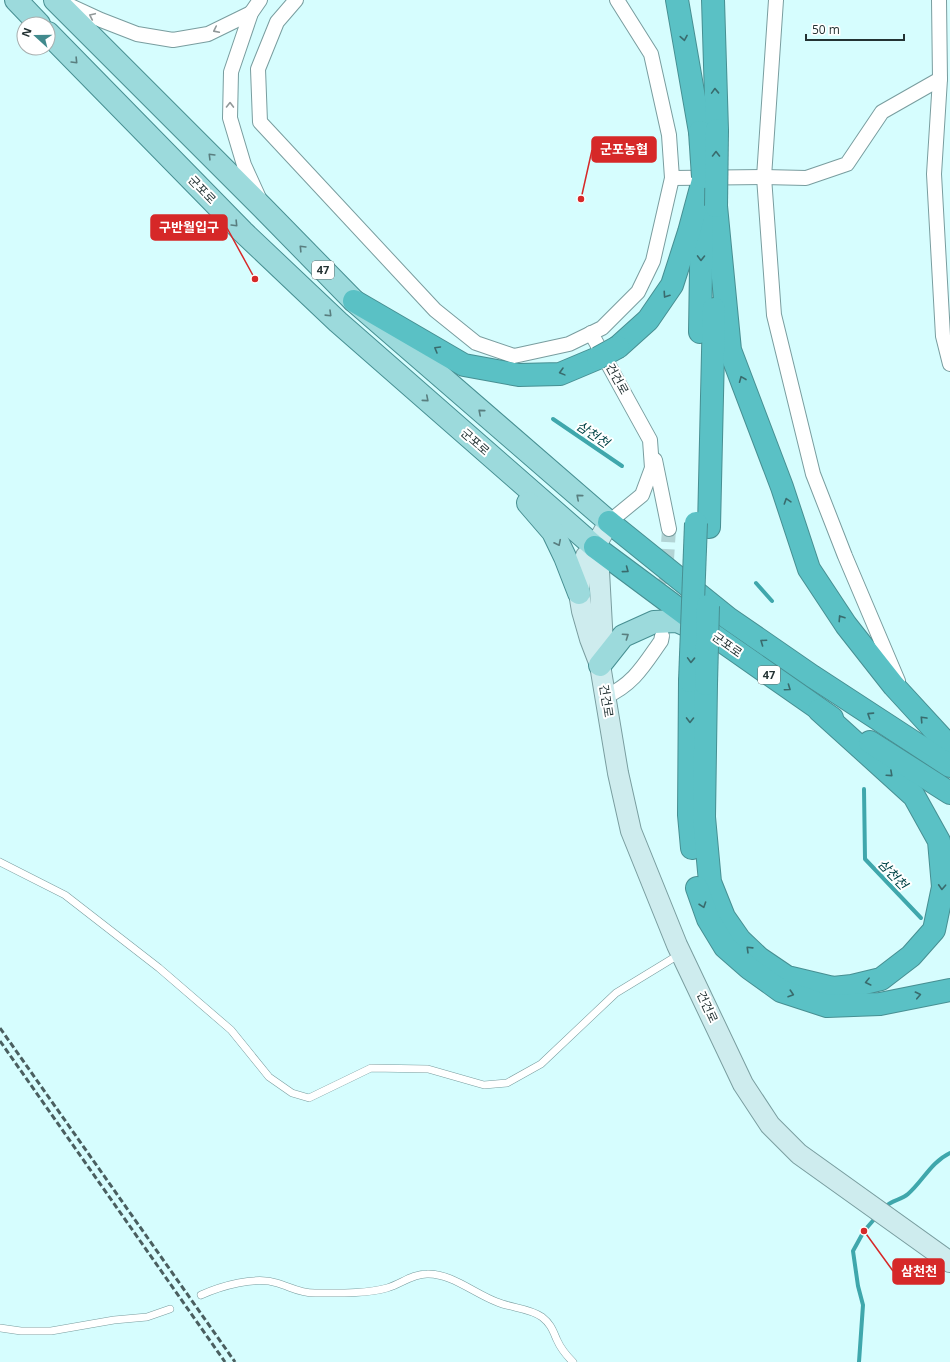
<svg xmlns="http://www.w3.org/2000/svg" width="950" height="1362" font-family="'Open Sans','Noto Sans KR',sans-serif">
	<rect width="100%" height="100%" fill="#d6fdfe"/>
	<g fill="none" stroke-linecap="round" stroke-linejoin="round">
		<g stroke="#3fa7ac" stroke-width="4">
			<polyline points="553,419 622,466"/>
			<polyline points="756,583 772,601"/>
			<polyline points="864,789 865,859 921,918"/>
			<path d="M884 1208C892 1199 900 1201 908 1194 923 1181 931 1162 950 1153"/>
			<polyline points="859,1362 863,1305 858,1286 853,1251 864,1231 877,1216"/>
		</g>
		<polyline stroke="#b2d4d5" stroke-width="14" stroke-dasharray="14 7" stroke-linecap="butt" points="664,605 669,529"/>
		<defs>
			<g id="lane">
				<polyline points="0,862 65,895 159,968 231,1030 269,1077 292,1093 309,1098 371,1068 428,1069 484,1085 507,1083 541,1064 616,993 680,954"/>
				<path d="M201 1295C221 1286 255 1276 277 1283 291 1287 299 1293 315 1293 338 1293 365 1294 387 1288 401 1284 412 1274 427 1274 451 1273 475 1294 497 1302 511 1308 530 1308 542 1317 551 1324 553 1331 557 1340 561 1349 566 1355 573 1362"/>
				<polyline points="0,1328 21,1331 51,1331 114,1320 147,1317 170,1309"/>
			</g>
			<g id="street">
				<polyline points="296,0 277,22 258,69 260,122 435,310 476,343 514,356 569,344 602,328 638,292 653,261 672,178 669,135 651,54 617,0"/>
				<polyline points="776,0 764,177 774,315 813,474 845,556 898,681"/>
				<polyline points="939,0 940,79 934,174 943,336 950,364"/>
				<polyline points="64,3 101,20 137,34 173,40 208,34 251,13"/>
				<polyline points="672,178 764,177 806,178 847,164 882,112 940,79"/>
				<polyline points="259,198 244,165 230,118 231,72 251,13 260,0"/>
				<polyline points="591,333 650,440 652,468 642,495 609,522"/>
				<polyline points="655,460 669,529"/>
				<path d="M605 697C634 684 644 665 661 641L662 636"/>
			</g>
			<g id="secondary">
				<polyline points="609,522 595,547 586,556 581,571 579,593 582,611 590,639 600,665 618,773 631,831 677,945 743,1084 770,1125 799,1154 950,1262"/>
				<polyline points="595,547 599,571 603,645 601,658"/>
			</g>
			<g id="primary">
				<polyline points="16,0 39,24"/>
				<polyline points="55,0 263,208 354,301 609,522"/>
				<polyline points="48,33 243,232 338,322 595,547"/>
				<polyline points="528,503 553,532 565,557 579,593"/>
				<polyline points="600,665 623,636 654,622 677,621 704,633"/>
			</g>
			<g id="highway">
				<polyline points="677,0 700,132"/>
				<polyline points="713,0 717,130"/>
				<polyline points="716,206 730,350 782,487 809,569 846,625 894,686 950,747"/>
				<polyline points="354,301 464,365 519,375 560,374 598,358"/>
				<polyline points="700,332 702,205"/>
				<polyline points="618,347 648,320 672,285 689,232 703,180"/>
				<polyline points="609,522 728,618 812,676 950,766"/>
				<polyline points="709,527 714,309"/>
				<polyline points="595,547 716,637 832,718"/>
				<polyline points="690,681 689,815 692,848"/>
				<polyline points="706,684 704,817 710,882 724,917 740,940 759,958 787,977 833,988 852,986 881,979 911,956 934,930 943,887 939,841 914,796 819,710"/>
				<polyline points="870,742 950,793"/>
				<polyline points="697,888 708,919 725,947 749,968 781,991 827,1006 880,1004 950,990"/>
			</g>
		</defs>
		<use href="#lane" stroke="#799d9f" stroke-width="8"/>
		<use href="#street" stroke="#799d9f" stroke-width="16"/>
		<use href="#secondary" stroke="#799d9f" stroke-width="22"/>
		<use href="#primary" stroke="#478f92" stroke-width="24"/>
		<use href="#highway" stroke="#478f92" stroke-width="24"/>
		<use href="#lane" stroke="#fff" stroke-width="7"/>
		<use href="#street" stroke="#fff" stroke-width="14"/>
		<use href="#secondary" stroke="#ceecee" stroke-width="20"/>
		<use href="#primary" stroke="#9cdadc" stroke-width="22"/>
		<use href="#highway" stroke="#5ac1c5" stroke-width="22"/>
		<g stroke="#4a5f60" stroke-width="3" stroke-dasharray="6 3" stroke-linecap="butt">
			<polyline points="0,1028 235,1362"/>
			<polyline points="0,1041 225,1362"/>
		</g>
		<defs>
			<g id="highway-bridge">
				<polyline points="700,132 703,177"/>
				<polyline points="716,206 717,130"/>
				<polyline points="598,358 618,347"/>
				<polyline points="690,681 696,523"/>
				<polyline points="706,684 708,606"/>
			</g>
		</defs>
		<use href="#highway-bridge" stroke="#478f92" stroke-width="24" stroke-linecap="butt"/>
		<use href="#highway-bridge" stroke="#5ac1c5" stroke-width="22"/>
	</g>
	<defs><path id="oneway-chevron" d="M-2-3.5L2.5 0L-2 3.5" fill="none" stroke-width="1.6" stroke-linecap="round" stroke-linejoin="round"/></defs>
	<g stroke="#919899">
		<use href="#oneway-chevron" transform="translate(92 16) rotate(-155)"/>
		<use href="#oneway-chevron" transform="translate(216 30) rotate(154)"/>
		<use href="#oneway-chevron" transform="translate(230 105) rotate(-89)"/>
	</g>
	<g stroke="#396b6d">
		<use href="#oneway-chevron" transform="translate(684 38) rotate(80)"/>
		<use href="#oneway-chevron" transform="translate(715 91) rotate(-92)"/>
		<use href="#oneway-chevron" transform="translate(716 154) rotate(-90)"/>
		<use href="#oneway-chevron" transform="translate(701 258) rotate(91)"/>
		<use href="#oneway-chevron" transform="translate(666 295) rotate(124)"/>
		<use href="#oneway-chevron" transform="translate(437 349) rotate(-150)"/>
		<use href="#oneway-chevron" transform="translate(562 372) rotate(165)"/>
		<use href="#oneway-chevron" transform="translate(742 379) rotate(-112)"/>
		<use href="#oneway-chevron" transform="translate(787 501) rotate(-108)"/>
		<use href="#oneway-chevron" transform="translate(626 570) rotate(37)"/>
		<use href="#oneway-chevron" transform="translate(841 618) rotate(-123)"/>
		<use href="#oneway-chevron" transform="translate(763 642) rotate(-145)"/>
		<use href="#oneway-chevron" transform="translate(691 660) rotate(92)"/>
		<use href="#oneway-chevron" transform="translate(788 688) rotate(35)"/>
		<use href="#oneway-chevron" transform="translate(870 715) rotate(-147)"/>
		<use href="#oneway-chevron" transform="translate(923 719) rotate(-133)"/>
		<use href="#oneway-chevron" transform="translate(690 720) rotate(91)"/>
		<use href="#oneway-chevron" transform="translate(890 774) rotate(42)"/>
		<use href="#oneway-chevron" transform="translate(942 887) rotate(93)"/>
		<use href="#oneway-chevron" transform="translate(703 905) rotate(71)"/>
		<use href="#oneway-chevron" transform="translate(749 949) rotate(-136)"/>
		<use href="#oneway-chevron" transform="translate(868 982) rotate(166)"/>
		<use href="#oneway-chevron" transform="translate(791 994) rotate(18)"/>
		<use href="#oneway-chevron" transform="translate(918 995) rotate(-12)"/>
	</g>
	<g stroke="#597e7f">
		<use href="#oneway-chevron" transform="translate(75 61) rotate(46)"/>
		<use href="#oneway-chevron" transform="translate(211 156) rotate(-135)"/>
		<use href="#oneway-chevron" transform="translate(235 224) rotate(46)"/>
		<use href="#oneway-chevron" transform="translate(302 248) rotate(-134)"/>
		<use href="#oneway-chevron" transform="translate(329 314) rotate(44)"/>
		<use href="#oneway-chevron" transform="translate(426 399) rotate(41)"/>
		<use href="#oneway-chevron" transform="translate(481 412) rotate(-139)"/>
		<use href="#oneway-chevron" transform="translate(579 497) rotate(-139)"/>
		<use href="#oneway-chevron" transform="translate(558 543) rotate(64)"/>
		<use href="#oneway-chevron" transform="translate(626 636) rotate(-34)"/>
	</g>
	<g text-anchor="middle" stroke-width="4" stroke-linejoin="round" paint-order="stroke">
		<g fill="#fff" stroke="#657070" stroke-width="1">
			<rect x="312" y="261" width="22" height="18" rx="3"/>
			<rect x="758" y="666" width="22" height="18" rx="3"/>
		</g>
		<g font-size="11" font-weight="bold" fill="#233233">
			<text x="323" y="274">47</text>
			<text x="769" y="679">47</text>
		</g>
		<g font-size="12" fill="#233233" stroke="#fff">
			<text transform="translate(202 190) rotate(46)" y="4">군포로</text>
			<text transform="translate(617 379) rotate(61)" y="4">건건로</text>
			<text transform="translate(475 442) rotate(41)" y="4">군포로</text>
			<text transform="translate(727 645) rotate(35)" y="4">군포로</text>
			<text transform="translate(606 701) rotate(81)" y="4">건건로</text>
			<text transform="translate(707 1007) rotate(65)" y="4">건건로</text>
		</g>
		<g font-size="13" font-style="italic" fill="#014346" stroke="#fff">
			<text transform="translate(593 434) rotate(34)" y="5">삼천천</text>
			<text transform="translate(893 874) rotate(46)" y="5">삼천천</text>
		</g>
	</g>
	<path fill="none" stroke="#d62828" stroke-width="1.5" d="M581 199L592 150M255 279L227 228M864 1231L893 1271"/>
	<g fill="#d62828" stroke="#fff" stroke-width="1.5">
		<circle cx="581" cy="199" r="4"/>
		<circle cx="255" cy="279" r="4"/>
		<circle cx="864" cy="1231" r="4"/>
	</g>
	<g fill="#d62828" stroke="#d62828" stroke-width="1.5">
		<rect x="592" y="137" width="64" height="25" rx="4"/>
		<rect x="151" y="215" width="76" height="25" rx="4"/>
		<rect x="893" y="1259" width="51" height="25" rx="4"/>
	</g>
	<g font-size="13" text-anchor="middle" font-weight="bold" fill="#fff">
		<text x="624" y="154">군포농협</text>
		<text x="189" y="232">구반월입구</text>
		<text x="919" y="1276">삼천천</text>
	</g>
	<g transform="translate(36 36) rotate(291)"><circle r="19" fill="#ffffff" stroke="#a7adad"/>
	<path d="M0-3L7 15L0 10L-7 15Z" fill="#418a8d"/>
	<text y="-6" font-size="11" font-weight="bold" text-anchor="middle" fill="#233233">N</text>
	</g>
	<path d="M806 34v6h98v-6" fill="none" stroke="#233233" stroke-width="2"/>
	<text x="812" y="34" font-size="12" fill="#233233" stroke="#ffffff" stroke-width="3" paint-order="stroke">50 m</text>
</svg>
